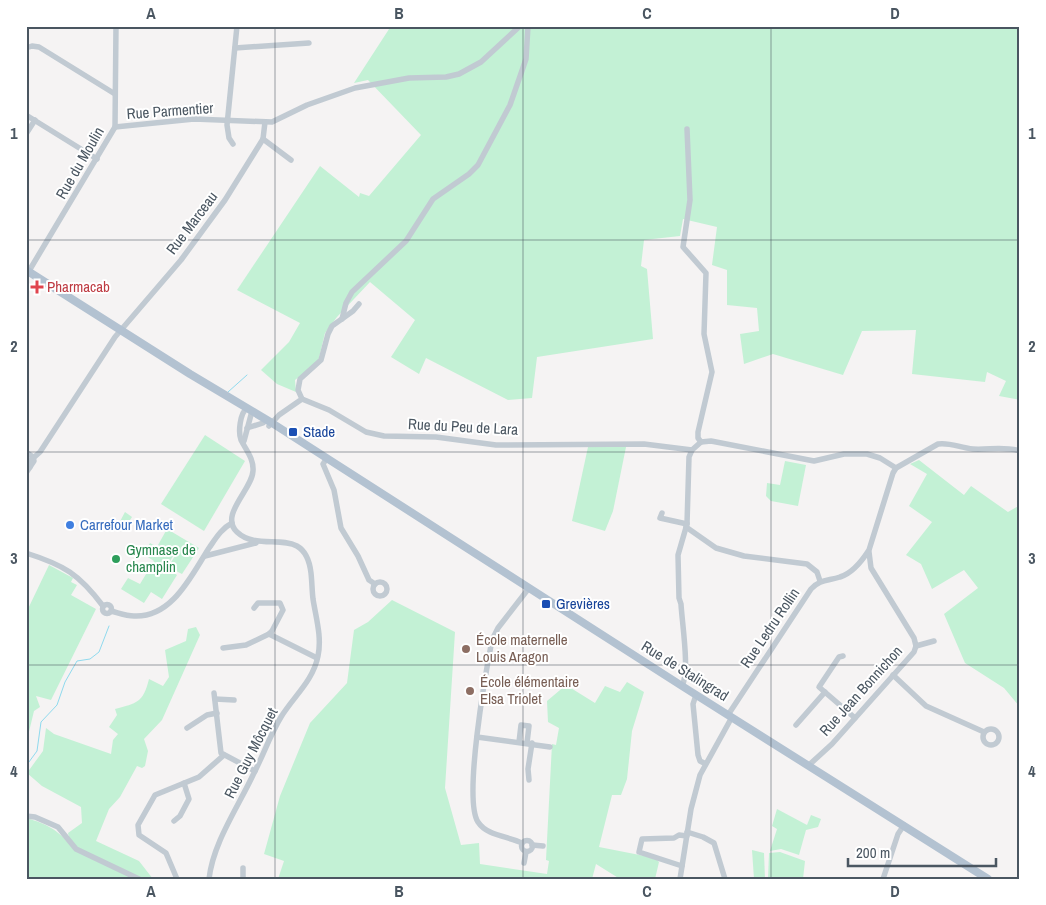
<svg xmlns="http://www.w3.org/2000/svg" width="1046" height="905" font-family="'Archivo Narrow',sans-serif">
	<rect width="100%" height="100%" fill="#f5f3f3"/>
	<g fill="#c3f1d5">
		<polygon points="391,26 1020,26 1020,400 999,396 1006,381 987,372 985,382 912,374 916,330 862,331 843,375 773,354 744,364 740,334 759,331 757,308 727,305 727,270 712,265 717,227 683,219 680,236 644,240 641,266 647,269 653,339 537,357 532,398 508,400 426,358 419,374 391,357 415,320 370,282 337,317 325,333 318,362 295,380 296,392 277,384 261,370 289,342 300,323 237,290 320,166 359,197 360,193 369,196 421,135 368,80 354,83"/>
		<polygon points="205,435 245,461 204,531 161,504"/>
		<polygon points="588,447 626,447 613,511 605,531 572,521"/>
		<polygon points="919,460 964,495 971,486 1008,512 1020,505 1020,707 1004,688 965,663 944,614 978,588 964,570 932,589 921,564 906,555 932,522 909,506 927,474 910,464"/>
		<polygon points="785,461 806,465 798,506 771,501 766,496 767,483 780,485"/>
		<polygon points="125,512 132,517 123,531 117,527"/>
		<polygon points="167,529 199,548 182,574 168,567 175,556 158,545"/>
		<polygon points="150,543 173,556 166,568 177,575 162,599 151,592 144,603 121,589 128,578 140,584 154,561 143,554"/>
		<polygon points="49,565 73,578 71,582 77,585 71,595 96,609 51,700 36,696 40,707 34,711 26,744 26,613"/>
		<polygon points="392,600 455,632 445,788 461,845 479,843 480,864 547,874 549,861 546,860 552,744 556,745 559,728 548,722 547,701 566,685 595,703 605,686 620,692 627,682 644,692 632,731 627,779 621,795 612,795 599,847 655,858 659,862 655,879 620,879 596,864 592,879 278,879 284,861 264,854 280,796 310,723 347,683 354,630 368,622"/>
		<path d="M196 627 200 635 162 720 144 739 148 751 145 766 142 768 137 766 120 797 109 809 96 841 139 861 153 879H26V818C47 824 57 829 71 846L68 833 82 823 81 807 42 786 27 773 43 751 46 728 54 734 111 754 113 740 118 734 109 727 117 715 115 709C137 703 143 703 149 679L163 686 169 677 165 650 186 641 188 629Z"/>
		<polygon points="777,809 807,825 811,815 821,819 818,827 806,830 799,855 781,849 770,851 777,829 772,826"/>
		<polygon points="752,850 764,853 765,879 754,879"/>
		<polygon points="780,852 805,861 803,879 768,879 769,853"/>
	</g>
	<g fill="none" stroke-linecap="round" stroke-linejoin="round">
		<g stroke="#90daee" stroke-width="1">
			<polyline points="228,392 247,375"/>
			<polyline points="26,766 37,751 41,722 57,705 65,682 77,661 90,659 99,652 109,626"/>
		</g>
		<g stroke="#c1cad2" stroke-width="5.5">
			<polyline points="26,48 32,46 39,47 115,94"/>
			<polyline points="235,48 309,43"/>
			<polyline points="26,115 97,159"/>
			<polyline points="115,127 194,119 272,122 307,105 355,88 409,78 446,77 459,74 481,62 520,26"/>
			<polyline points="26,134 35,120"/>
			<polyline points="263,139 291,160"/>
			<polyline points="233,144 229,138 227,125 237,26"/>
			<polyline points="26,276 115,127 116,26"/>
			<polyline points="342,319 346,303 352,292 406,241 433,199 469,174 478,165 510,105 526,59 528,26"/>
			<polyline points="302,399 329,410 366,432 384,436 436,437 496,445 644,444 692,450"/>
			<polyline points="269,426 279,415 302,399 298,390 300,379 321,360 328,334 332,326 353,311 359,304"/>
			<polyline points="247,428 263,423"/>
			<polyline points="244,441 252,411"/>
			<polyline points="701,442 711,441 814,461 844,454 867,454 880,458 896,468"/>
			<polyline points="26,452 33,457 34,461 26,473"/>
			<polyline points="327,458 323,464 334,490 341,528 358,556 369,580 375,584"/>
			<polyline points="30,467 31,460 40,452 115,337 181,260 225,200 263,139 265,122"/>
			<polyline points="662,513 660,518 687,524"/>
			<polyline points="686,527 716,548 744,556 807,564 817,572 820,581"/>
			<path d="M26 553C64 565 79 574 103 606"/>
			<polyline points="205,556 256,543"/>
			<circle cx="380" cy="589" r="7"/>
			<circle cx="107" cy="609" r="4.5"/>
			<polyline points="254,608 258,603 280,603 283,610 272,631 269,634 317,658"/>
			<path d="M111 611C119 613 126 616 134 616 172 618 191 576 209 548 216 538 221 529 232 523"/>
			<polyline points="916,646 934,641"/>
			<polyline points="223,648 246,645 269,634"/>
			<polyline points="843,656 839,657 819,687 855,718"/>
			<polyline points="893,675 926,706 984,732"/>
			<path d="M682 686C690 672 682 623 681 604L679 598 678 555 687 524 689 457 692 450 701 442 698 438V432L712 372 704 334 706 273 683 247 690 200 687 129"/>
			<polyline points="214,693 221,753 255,771"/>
			<polyline points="696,695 693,704 698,755 700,761 704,763"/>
			<polyline points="215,699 234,700"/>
			<path d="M728 715 811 589C820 579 828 581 840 577 853 573 862 561 869 550L893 473 896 468 938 444C950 442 960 448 973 449 989 450 1004 446 1020 451"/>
			<polyline points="796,725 825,692"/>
			<polyline points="187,728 207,715 217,713"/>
			<circle cx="991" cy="737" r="8"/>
			<polyline points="477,737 550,747"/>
			<polyline points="519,742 521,725 529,726 527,743"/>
			<polyline points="809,765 832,744 914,652 916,646 914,638 871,568 869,552"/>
			<polyline points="529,780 528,769 532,743"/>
			<polyline points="26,816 35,817 58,827 76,849 139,879"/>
			<polyline points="174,821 180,816 189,799 184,783"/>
			<polyline points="687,832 703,837 714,843 725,879"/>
			<circle cx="527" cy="846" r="5.5"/>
			<path d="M522 843C508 836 487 836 478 822 463 799 486 671 492 640L498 628 529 588"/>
			<polyline points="532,845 543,846"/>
			<polyline points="524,863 526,852"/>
			<polyline points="682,866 639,852 642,839 674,838 679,835 687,836"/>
			<polyline points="177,879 166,853 139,835 138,825 155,795 199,777 224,755"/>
			<path d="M209 879C213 843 238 807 253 775 263 756 270 735 281 717 294 696 313 681 318 656 322 637 316 618 313 599 312 591 312 582 311 573 305 522 261 555 237 532 219 515 252 490 253 471 254 459 246 450 241 440 238 432 240 413 247 408"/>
			<polyline points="243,879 243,868"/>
			<polyline points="680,879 691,809 700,775 732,717"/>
			<polyline points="883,879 898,834 904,825"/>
		</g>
		<polyline stroke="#b3c2d1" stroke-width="8" points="26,270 190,374 272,423 682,686 988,879"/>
	</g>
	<path fill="none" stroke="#4a5661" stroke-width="1" stroke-opacity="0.55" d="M275 26V879M523 26V879M771 26V879M26 240H1020M26 452H1020M26 665H1020"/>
	<path fill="#e0444e" stroke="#fff" stroke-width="2" d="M34.5 279.5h5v5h5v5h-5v5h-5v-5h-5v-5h5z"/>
	<g fill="#1a4fb4" stroke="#fff" stroke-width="2">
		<rect x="288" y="427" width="10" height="10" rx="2.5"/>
		<rect x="541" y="599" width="10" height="10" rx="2.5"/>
	</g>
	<circle fill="#3f7fe0" stroke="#fff" stroke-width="2" cx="70" cy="525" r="5"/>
	<circle fill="#2e9e5b" stroke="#fff" stroke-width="2" cx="116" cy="559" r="5"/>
	<g fill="#8d6e63" stroke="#fff" stroke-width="2">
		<circle cx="466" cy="649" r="5"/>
		<circle cx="470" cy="691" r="5"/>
	</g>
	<g text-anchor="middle" stroke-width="4" stroke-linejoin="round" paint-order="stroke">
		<g font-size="15" fill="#4a5661" stroke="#fff">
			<text transform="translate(170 111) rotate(-4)" y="5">Rue Parmentier</text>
			<text transform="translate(80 163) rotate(-60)" y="5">Rue du Moulin</text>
			<text transform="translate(192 223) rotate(-53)" y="5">Rue Marceau</text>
			<text transform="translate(463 427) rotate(3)" y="5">Rue du Peu de Lara</text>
			<text transform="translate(770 628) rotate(-56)" y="5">Rue Ledru Rollin</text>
			<text transform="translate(685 671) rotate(32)" y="5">Rue de Stalingrad</text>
			<text transform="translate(861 691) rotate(-48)" y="5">Rue Jean Bonnichon</text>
			<text transform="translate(251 753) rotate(-63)" y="5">Rue Guy Môcquet</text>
		</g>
		<g font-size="15" fill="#be3a42" stroke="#fff" text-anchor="start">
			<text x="47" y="292">Pharmacab</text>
		</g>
		<g font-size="15" fill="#164399" stroke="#fff" text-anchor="start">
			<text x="303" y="437">Stade</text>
			<text x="556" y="609">Grevières</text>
		</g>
		<g font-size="15" fill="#366cbe" stroke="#fff" text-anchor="start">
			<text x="80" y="530">Carrefour Market</text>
		</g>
		<g font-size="15" fill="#27864d" stroke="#fff" text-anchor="start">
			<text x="126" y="555">Gymnase de<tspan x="126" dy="17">champlin</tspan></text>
		</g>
		<g font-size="15" fill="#785e54" stroke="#fff" text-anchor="start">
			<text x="476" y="645">École maternelle<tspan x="476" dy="17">Louis Aragon</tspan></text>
			<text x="480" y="687">École élémentaire<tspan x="480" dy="17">Elsa Triolet</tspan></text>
		</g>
	</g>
	<rect width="1046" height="905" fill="none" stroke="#ffffff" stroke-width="55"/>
	<path d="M848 858v8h148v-8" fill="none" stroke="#4a5661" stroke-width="2.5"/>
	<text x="856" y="858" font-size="15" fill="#4a5661" stroke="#ffffff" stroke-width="4" paint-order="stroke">200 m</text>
	<rect x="28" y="28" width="990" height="850" fill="none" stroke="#4a5661" stroke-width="2"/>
	<g font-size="16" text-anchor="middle" font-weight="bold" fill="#4a5661">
		<text x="151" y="19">A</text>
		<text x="399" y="19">B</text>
		<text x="647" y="19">C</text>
		<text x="895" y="19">D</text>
		<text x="14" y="139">1</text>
		<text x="1032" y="139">1</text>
		<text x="14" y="352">2</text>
		<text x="1032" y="352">2</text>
		<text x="14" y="564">3</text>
		<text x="1032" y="564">3</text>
		<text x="14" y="777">4</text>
		<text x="1032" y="777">4</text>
		<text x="151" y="897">A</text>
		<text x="399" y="897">B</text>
		<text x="647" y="897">C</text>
		<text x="895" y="897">D</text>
	</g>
</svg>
